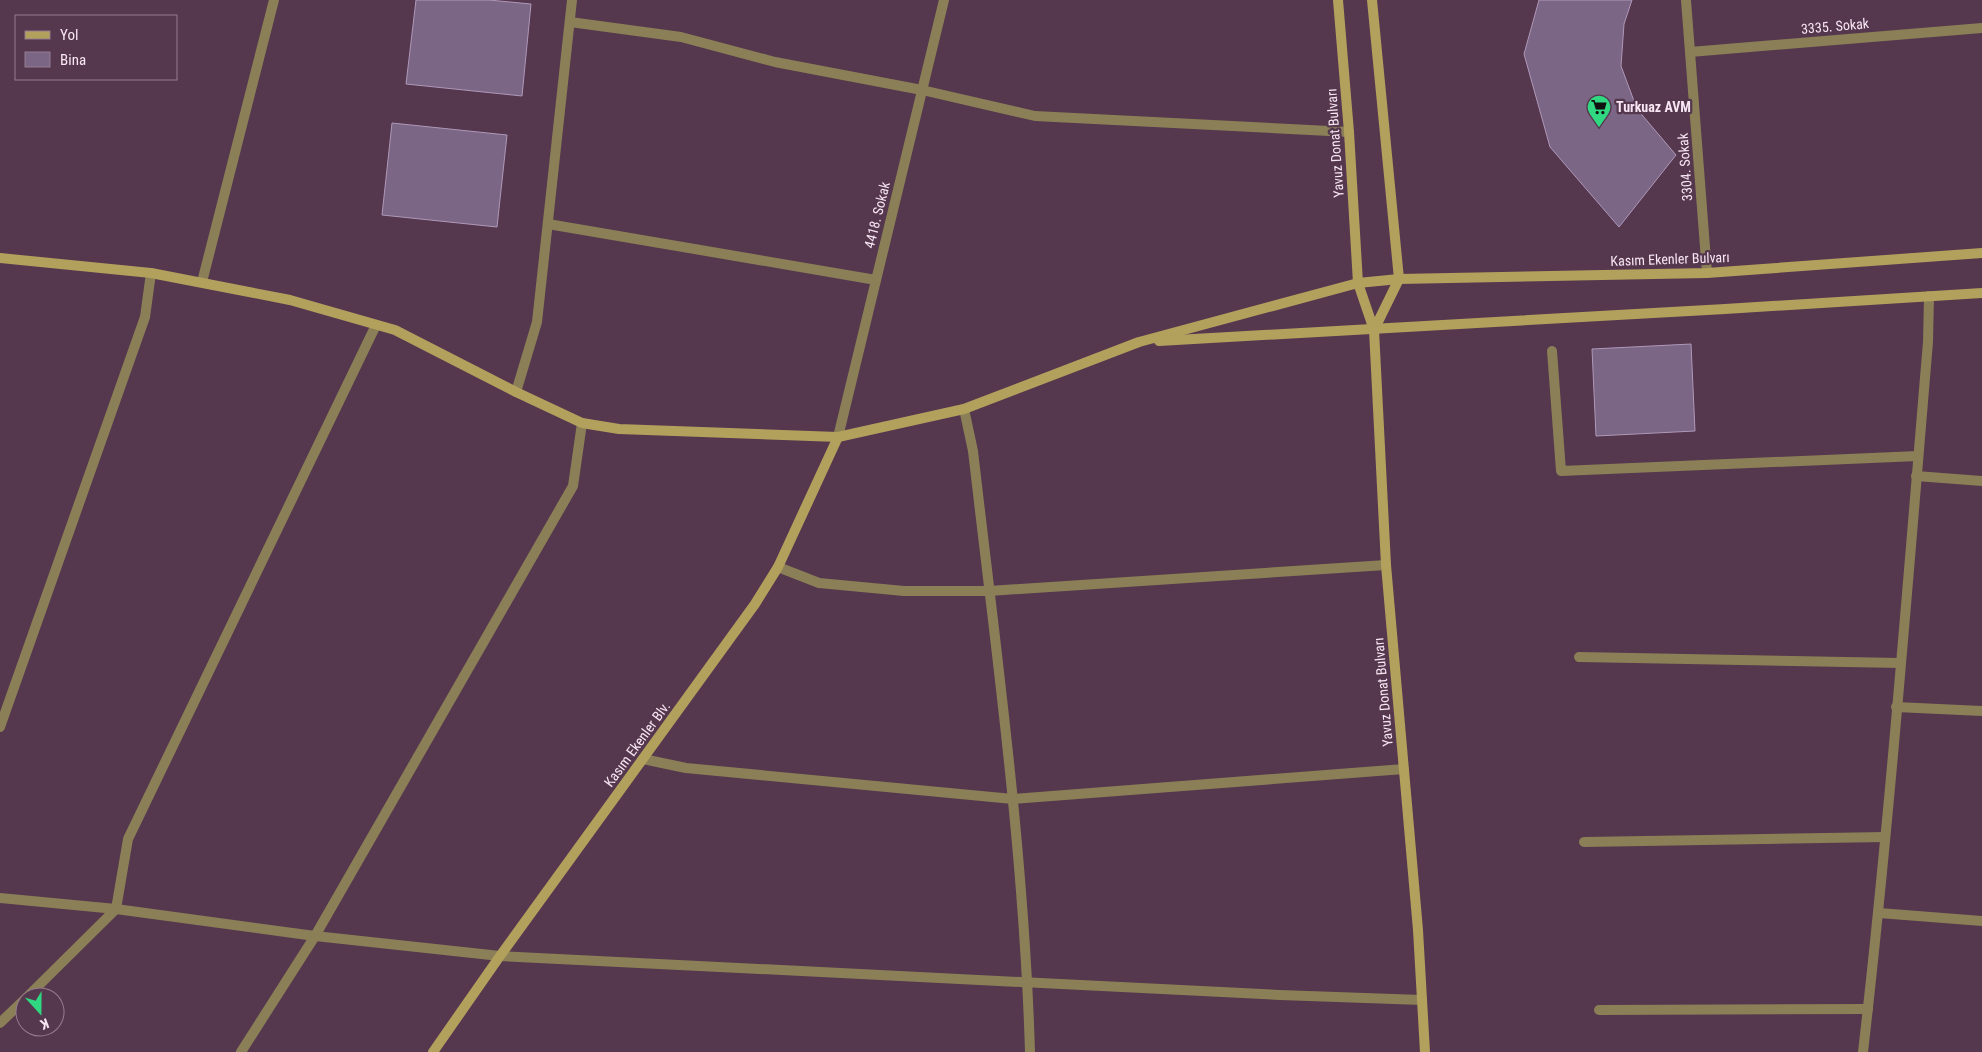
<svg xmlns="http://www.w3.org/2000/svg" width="1982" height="1052" font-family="'Roboto Condensed',sans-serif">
	<rect width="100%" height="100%" fill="#55374e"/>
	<g fill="#7b6685" stroke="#af98b9">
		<polygon points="416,0 489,0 531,4 522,96 406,84"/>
		<polygon points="1539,0 1632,0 1624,24 1621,66 1637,109 1676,155 1619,227 1550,147 1524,54"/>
		<polygon points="392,123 507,135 497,227 382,215"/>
		<polygon points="1691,344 1695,431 1596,436 1592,349"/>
	</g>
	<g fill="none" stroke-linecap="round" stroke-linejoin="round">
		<polyline stroke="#8a7f56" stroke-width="10" points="202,282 274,0"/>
		<g stroke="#8a7f56" stroke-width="10">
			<polyline points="1686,0 1707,273"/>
			<polyline points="570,22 681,37 775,62 922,90 1035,116 1349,132"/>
			<polyline points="1690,52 1982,28"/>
			<polyline points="548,224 876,280"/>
			<polyline points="1552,351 1561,471 1918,456"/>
			<polyline points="516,392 537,322 572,0"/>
			<path d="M964 409 973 451C996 651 1024 851 1030 1052"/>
			<polyline points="838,437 944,0"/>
			<polyline points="1916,476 1982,481"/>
			<polyline points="778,567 819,583 904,591 989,591 1386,565"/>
			<polyline points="1579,657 1900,663"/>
			<polyline points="1896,707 1982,711"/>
			<polyline points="0,727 145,317 151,273"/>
			<polyline points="643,759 686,768 1013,799 1404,769"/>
			<polyline points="1584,842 1885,837"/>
			<polyline points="0,898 116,909 315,936 500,956 1280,995 1422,1000"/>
			<polyline points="1879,913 1982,921"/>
			<polyline points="27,997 116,909 128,839 376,325"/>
			<polyline points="1599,1010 1868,1009"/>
			<polyline points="0,1023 25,999"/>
			<polyline points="241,1052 315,936 573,486 582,423"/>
			<path d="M1863 1052C1890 816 1908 579 1928 342L1929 296"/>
		</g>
		<g stroke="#b2a05d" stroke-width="10">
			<polyline points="1338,0 1349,132 1358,283 1374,330 1386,565 1418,930 1425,1052"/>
			<polyline points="1372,0 1399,279"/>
			<polyline points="0,258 151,273 290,300 395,330 516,392 582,423 619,429 838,437 964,409 1139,342 1358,283 1399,279 1707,273 1982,253"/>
			<polyline points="1374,330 1399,279"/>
			<polyline points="1159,341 1725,309 1982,293"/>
			<polyline points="433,1052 500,956 755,604 778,567 838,437"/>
		</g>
	</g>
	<defs>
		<symbol id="supermarket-pin" viewBox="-11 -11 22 30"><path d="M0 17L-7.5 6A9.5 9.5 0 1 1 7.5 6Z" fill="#30d882" stroke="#55374e"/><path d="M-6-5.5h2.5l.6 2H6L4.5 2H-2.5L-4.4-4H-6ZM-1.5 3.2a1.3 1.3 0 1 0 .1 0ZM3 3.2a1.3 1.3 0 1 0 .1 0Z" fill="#111"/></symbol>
	</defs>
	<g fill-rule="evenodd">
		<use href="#supermarket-pin" x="1585" y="93" width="28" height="38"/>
	</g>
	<g text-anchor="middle" stroke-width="4.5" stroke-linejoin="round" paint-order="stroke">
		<g font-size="14" fill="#f8e6f3" stroke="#55374e">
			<text transform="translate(1835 26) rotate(-5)" y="5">3335. Sokak</text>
			<text transform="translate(1335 143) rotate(-94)" y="5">Yavuz Donat Bulvarı</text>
			<text transform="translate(1685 167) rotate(-94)" y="5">3304. Sokak</text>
			<text transform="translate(877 215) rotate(-76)" y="5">4418. Sokak</text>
			<text transform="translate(1670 259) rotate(-2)" y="5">Kasım Ekenler Bulvarı</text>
			<text transform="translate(1383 692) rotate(-95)" y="5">Yavuz Donat Bulvarı</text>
			<text transform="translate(637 744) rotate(-54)" y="5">Kasım Ekenler Blv.</text>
		</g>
		<g font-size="14" font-weight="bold" fill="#f8e6f3" stroke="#55374e" text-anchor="start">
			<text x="1616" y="112">Turkuaz AVM</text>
		</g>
	</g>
	<rect x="15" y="15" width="162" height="65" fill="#55374e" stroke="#967d90"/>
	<rect x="25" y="31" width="25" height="8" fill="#b2a05d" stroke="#967d90"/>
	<text x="60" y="40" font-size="15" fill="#f8e6f3">Yol</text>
	<rect x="25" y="52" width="25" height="15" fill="#7b6685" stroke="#967d90"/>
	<text x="60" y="65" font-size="15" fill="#f8e6f3">Bina</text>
	<g transform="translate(40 1012) rotate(159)"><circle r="24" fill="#55374e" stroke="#967d90"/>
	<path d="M0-4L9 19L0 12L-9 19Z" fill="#30d882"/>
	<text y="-8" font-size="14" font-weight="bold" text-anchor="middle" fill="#f8e6f3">K</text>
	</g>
</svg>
